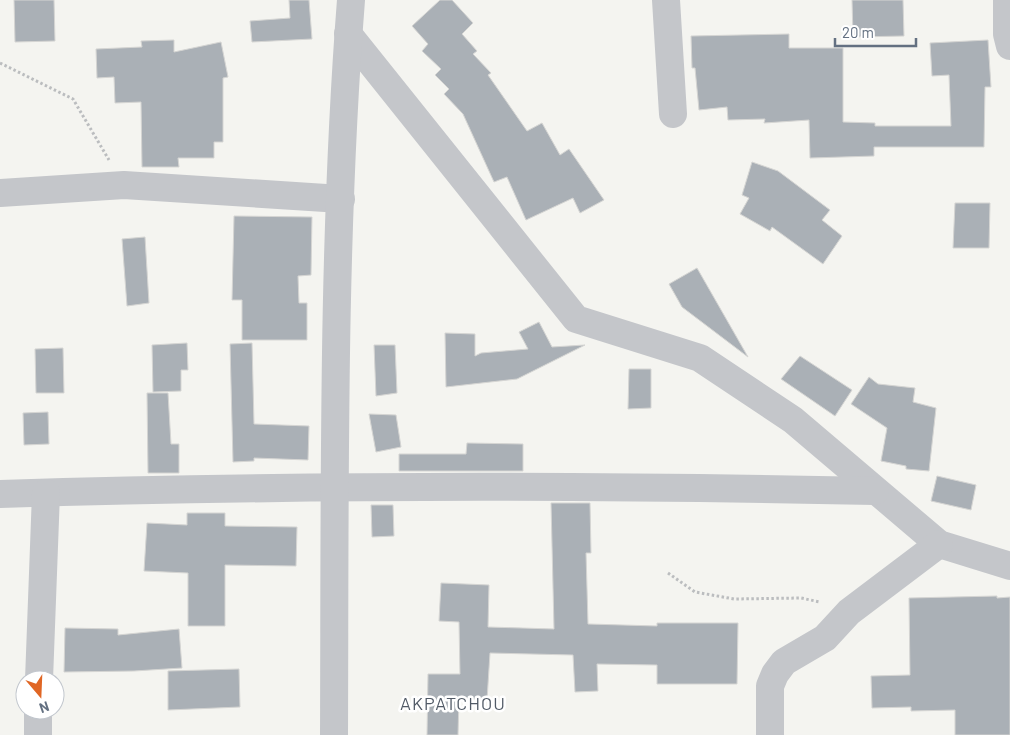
<svg xmlns="http://www.w3.org/2000/svg" width="1010" height="735" font-family="Barlow,sans-serif">
	<rect width="100%" height="100%" fill="#f4f4f0"/>
	<g fill="#aab0b6" stroke="#d5d5d3">
		<polygon points="14,0 54,0 55,41 15,42"/>
		<polygon points="289,0 309,0 312,39 252,42 250,21 290,18"/>
		<polygon points="440,0 452,0 473,23 462,34 477,51 473,54 491,73 488,75 527,131 542,123 560,155 569,149 604,200 580,213 573,198 526,220 507,177 494,182 463,114 444,94 449,89 435,75 441,69 422,51 428,44 412,26"/>
		<polygon points="852,0 903,0 904,36 853,37"/>
		<polygon points="789,34 789,48 843,48 843,122 875,123 875,126 951,126 949,75 932,76 930,43 988,40 991,87 985,87 984,147 874,147 874,156 810,158 809,120 764,123 765,119 728,120 727,107 699,110 695,68 692,68 691,36"/>
		<polygon points="174,40 174,52 221,42 228,77 223,78 223,142 214,142 214,158 178,158 179,167 142,167 141,102 115,103 114,77 97,78 96,49 142,47 141,41"/>
		<polygon points="752,162 778,171 830,210 822,220 842,236 823,264 772,227 770,231 740,214 749,198 742,195"/>
		<polygon points="955,203 990,203 989,248 953,248"/>
		<polygon points="234,216 312,217 311,275 298,276 299,303 307,303 307,340 242,340 242,300 232,300"/>
		<polygon points="145,237 149,303 127,306 122,239"/>
		<polygon points="697,268 748,357 682,307 669,284"/>
		<polygon points="539,322 552,347 585,345 517,379 446,387 445,333 475,334 475,356 481,353 528,349 519,332"/>
		<polygon points="187,343 188,370 181,370 181,391 153,392 152,345"/>
		<polygon points="252,343 254,424 309,426 308,460 254,458 254,461 233,462 230,344"/>
		<polygon points="374,345 395,345 397,393 376,396"/>
		<polygon points="63,348 64,393 36,393 35,349"/>
		<polygon points="800,356 852,390 835,416 781,379"/>
		<polygon points="629,369 651,369 651,408 628,409"/>
		<polygon points="869,377 878,384 915,388 913,402 936,408 929,471 906,469 906,466 881,461 887,428 851,404"/>
		<polygon points="147,393 168,393 171,444 179,444 179,473 148,473"/>
		<polygon points="48,412 49,444 24,445 23,413"/>
		<polygon points="369,414 396,415 401,447 376,452"/>
		<polygon points="467,443 523,444 523,471 399,471 399,454 466,454"/>
		<polygon points="937,476 976,485 971,510 931,501"/>
		<polygon points="551,503 590,503 591,553 586,553 588,624 657,626 657,623 738,623 737,684 657,684 657,665 597,664 598,691 575,692 573,655 490,653 487,700 459,698 458,735 427,735 428,674 460,674 459,622 439,621 441,583 489,585 488,627 554,629"/>
		<polygon points="371,505 393,505 394,536 372,537"/>
		<polygon points="187,513 225,513 225,526 297,527 296,566 225,565 225,626 188,626 188,573 144,571 147,523 187,525"/>
		<polygon points="997,596 997,598 1010,597 1010,735 955,735 955,710 911,711 911,707 872,708 871,676 910,675 909,598"/>
		<polygon points="65,628 118,629 118,635 179,629 182,668 134,671 64,672"/>
		<polygon points="239,669 240,707 168,710 168,671"/>
	</g>
	<g fill="none" stroke-linecap="round" stroke-linejoin="round">
		<g stroke="#bbbdbf" stroke-width="3" stroke-dasharray="2.5 2.5" stroke-linecap="butt">
			<polyline points="0,63 73,99 109,160"/>
			<polyline points="668,573 695,592 734,599 801,598 820,602"/>
		</g>
		<g stroke="#c4c6ca" stroke-width="28">
			<polyline points="666,0 673,114"/>
			<polyline points="1007,0 1007,34 1010,46"/>
			<polyline points="348,34 576,319 700,358 793,420 939,544 1010,566"/>
			<polyline points="0,193 124,185 341,199"/>
			<path d="M0 494C291 485 584 485 875 491"/>
			<polyline points="39,680 46,493"/>
			<polyline points="38,735 38,710"/>
			<path d="M334 735C335 491 332 244 351 0"/>
			<polyline points="770,735 770,686 775,674 784,662 825,638 849,612 939,544"/>
		</g>
	</g>
	<g text-anchor="middle" stroke-width="5" stroke-linejoin="round" paint-order="stroke">
		<g font-size="18" letter-spacing="1" fill="#515a66" stroke="#fff">
			<text x="453" y="710">AKPATCHOU</text>
		</g>
	</g>
	<g transform="translate(40 695) rotate(161)"><circle r="24" fill="#ffffff" stroke="#c1c6cd"/>
	<path d="M0-4L9 19L0 12L-9 19Z" fill="#e06624"/>
	<text y="-8" font-size="14" font-weight="bold" text-anchor="middle" fill="#637081">N</text>
	</g>
	<path d="M835 38v8h81v-8" fill="none" stroke="#637081" stroke-width="2.5"/>
	<text x="842" y="38" font-size="15" fill="#637081" stroke="#ffffff" stroke-width="4" paint-order="stroke">20 m</text>
</svg>
